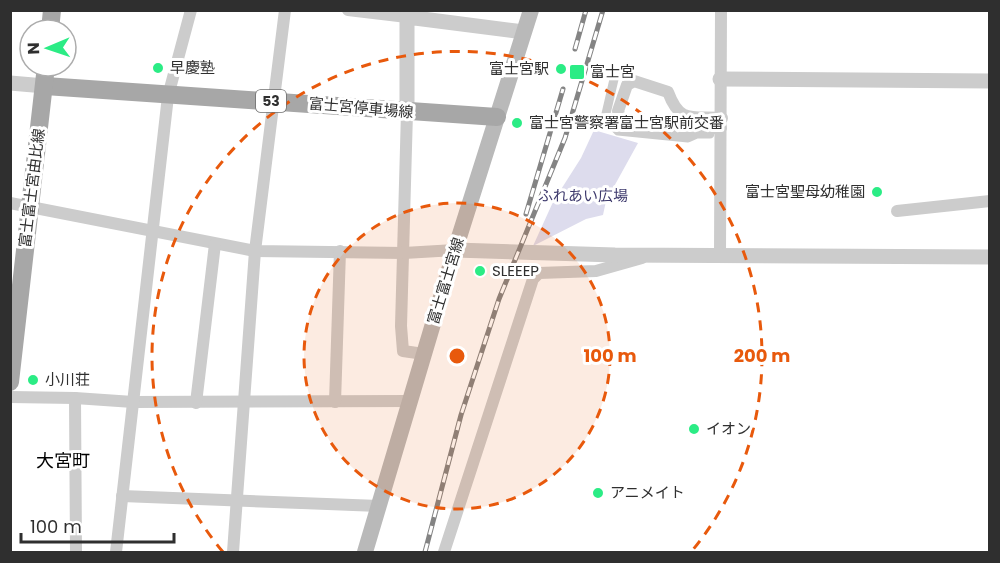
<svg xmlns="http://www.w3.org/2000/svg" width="1000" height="563" font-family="Poppins,'Noto Sans JP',sans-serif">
	<rect width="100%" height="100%" fill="#fff"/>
	<polygon fill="#dddced" points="594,130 638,143 606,201 603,215 586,219 533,246 553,202 581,158"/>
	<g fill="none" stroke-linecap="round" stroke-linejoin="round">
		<polyline stroke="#ccc" stroke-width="9" points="624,73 615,75 605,118 618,131 688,138 697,134 710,134"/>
		<g stroke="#ccc" stroke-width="12">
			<polyline points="348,10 407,17 406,10"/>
			<polyline points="407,112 401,326 403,351 424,354"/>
			<path d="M721 128H635L622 123 618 111 627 85 634 81 668 92C680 124 691 116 722 118"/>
			<polyline points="10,203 255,251 404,253 455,250"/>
			<polyline points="897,211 990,201"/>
			<polyline points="720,254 721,10"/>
			<polyline points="10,397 75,398 133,402 410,401"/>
			<polyline points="75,398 76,552"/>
			<polyline points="335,402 340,251"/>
			<polyline points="196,403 215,244"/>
			<polyline points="122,496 379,506"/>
			<polyline points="116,552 168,96 191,10"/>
			<polyline points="233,552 255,251 285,10"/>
			<polyline points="444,552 533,279 539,273 596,271 642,258"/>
		</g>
		<g stroke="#ccc" stroke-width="15">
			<polyline points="720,79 990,81"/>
			<polyline points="10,83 45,86"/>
			<polyline points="407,112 407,17 524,32"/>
			<polyline points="455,250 615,255 990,257"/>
		</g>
		<polyline stroke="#b9b9b9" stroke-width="16" points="365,552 455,250 531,10"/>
		<g stroke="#a7a7a7" stroke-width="18">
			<polyline points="50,30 52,10"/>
			<polyline points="45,86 497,117"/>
			<polyline points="10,382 46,66"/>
		</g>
		<defs>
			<g id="rail">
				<polyline points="575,49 586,10"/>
				<polyline points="526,214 563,89"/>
				<polyline points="425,552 461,415 499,299 565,138 603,10"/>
			</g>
		</defs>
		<use href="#rail" stroke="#848484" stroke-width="5"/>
		<use href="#rail" stroke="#fff" stroke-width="3" stroke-dasharray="9" stroke-linecap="butt"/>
	</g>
	<circle cx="457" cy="356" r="153" fill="#e8590c" fill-opacity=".12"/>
	<g fill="none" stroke="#e8590c" stroke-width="3" stroke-dasharray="10 8">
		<circle cx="457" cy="356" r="153"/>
		<path d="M223 552A305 305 0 1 1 691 552"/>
	</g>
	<g fill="#2bec85" stroke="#fff" stroke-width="2">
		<circle cx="158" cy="68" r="6"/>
		<circle cx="561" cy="69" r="6"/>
		<rect x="569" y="64" width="16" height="16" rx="3"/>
		<circle cx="517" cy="123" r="6"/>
		<circle cx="877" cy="192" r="6"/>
		<circle cx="480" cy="271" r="6"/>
		<circle cx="33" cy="380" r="6"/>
		<circle cx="694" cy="429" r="6"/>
		<circle cx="598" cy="493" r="6"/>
	</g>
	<g text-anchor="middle" stroke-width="6" stroke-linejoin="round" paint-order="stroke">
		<rect fill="#fff" stroke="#6d6d6d" stroke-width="1.5" x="256" y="90" width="30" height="22" rx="4.5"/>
		<g font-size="14" font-weight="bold" fill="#2f2f2f">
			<text x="271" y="106">53</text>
		</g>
		<g font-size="15" fill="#2f2f2f" stroke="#fff" text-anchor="start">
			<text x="170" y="73">早慶塾</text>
			<text x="549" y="74" text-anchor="end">富士宮駅</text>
			<text x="590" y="77">富士宮</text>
			<text x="529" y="128">富士宮警察署富士宮駅前交番</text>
			<text x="865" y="197" text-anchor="end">富士宮聖母幼稚園</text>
			<text x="492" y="276">SLEEEP</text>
			<text x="45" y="385">小川荘</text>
			<text x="706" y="434">イオン</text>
			<text x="610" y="498">アニメイト</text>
		</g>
		<g font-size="15" fill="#2f2f2f" stroke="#fff">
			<text transform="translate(361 108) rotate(5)" y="5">富士宮停車場線</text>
			<text transform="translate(32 188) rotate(-83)" y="5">富士富士宮由比線</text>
			<text transform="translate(446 281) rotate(-73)" y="5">富士富士宮線</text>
		</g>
		<g font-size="15" fill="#3e3a6d" stroke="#fff">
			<text x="583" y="201">ふれあい広場</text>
		</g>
		<g font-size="18" fill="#000" stroke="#fff">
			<text x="63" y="467">大宮町</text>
		</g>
	</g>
	<circle cx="457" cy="356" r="9" fill="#e8590c" stroke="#fff" stroke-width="3"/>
	<g font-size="18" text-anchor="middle" font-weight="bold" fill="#e8590c" stroke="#fff" stroke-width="6" stroke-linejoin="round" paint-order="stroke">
		<text x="610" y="362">100 m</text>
		<text x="762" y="362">200 m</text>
	</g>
	<rect width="1000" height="563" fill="none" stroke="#2f2f2f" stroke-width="24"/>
	<g transform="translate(48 48) rotate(268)"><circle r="28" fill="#ffffff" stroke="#acacac" stroke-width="1.5"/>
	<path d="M0-4.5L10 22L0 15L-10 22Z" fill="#2bec85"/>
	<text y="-9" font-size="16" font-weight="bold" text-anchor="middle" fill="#2f2f2f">N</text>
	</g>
	<path d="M21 533v9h153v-9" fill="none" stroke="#2f2f2f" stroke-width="3"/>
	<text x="30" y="533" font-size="18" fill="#2f2f2f" stroke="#ffffff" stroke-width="4.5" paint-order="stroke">100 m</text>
</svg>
